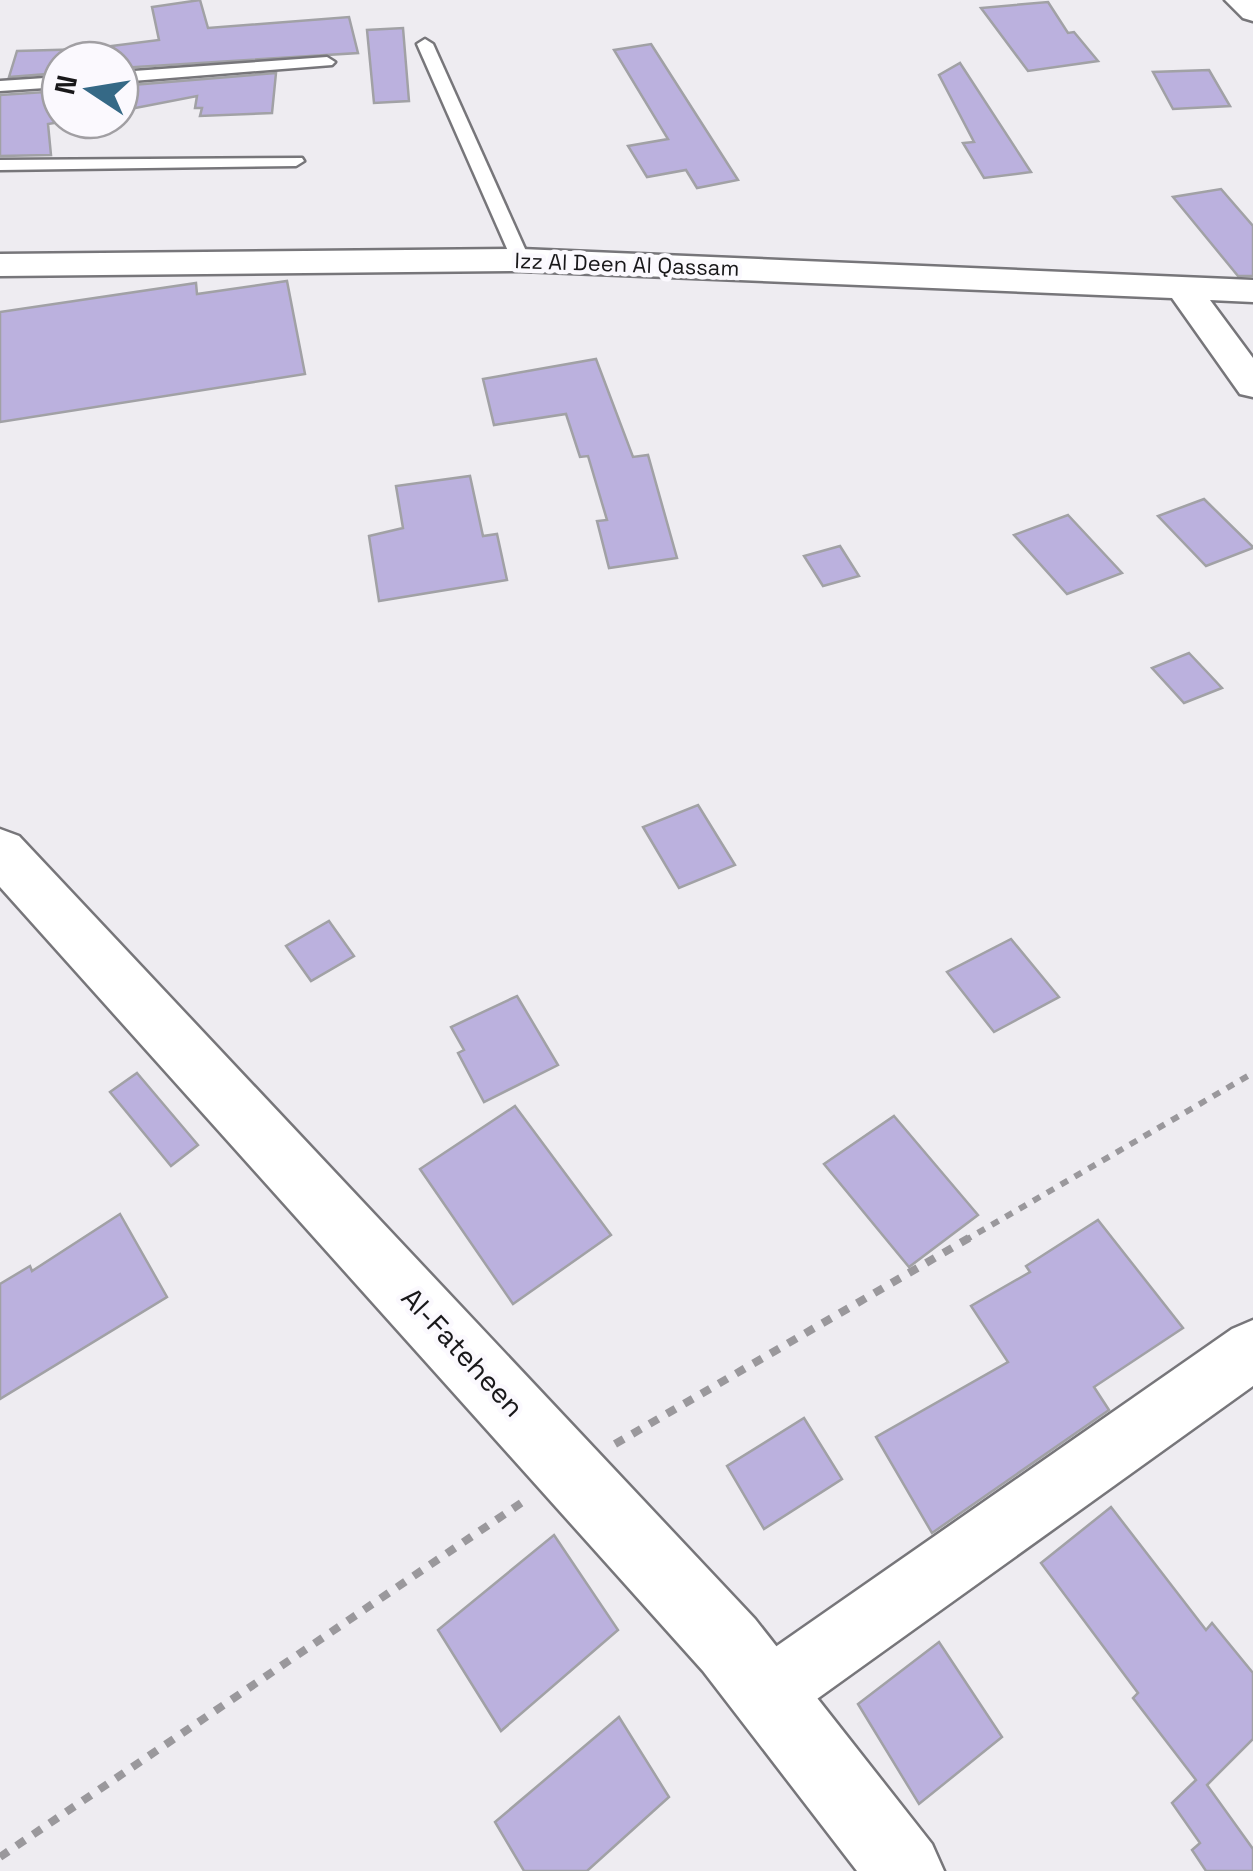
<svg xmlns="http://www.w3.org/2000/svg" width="1253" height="1871" font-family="'Space Grotesk',sans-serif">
	<rect width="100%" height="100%" fill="#eeecf1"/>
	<g fill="#bbb1de" stroke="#a1a1a5" stroke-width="2.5">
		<polygon points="200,0 208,28 349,17 358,53 120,68 120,60 60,60 60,73 9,77 17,51 88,49 159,40 152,7"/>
		<polygon points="1048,2 1068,33 1074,32 1098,61 1028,71 981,8"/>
		<polygon points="403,28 409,101 374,103 367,30"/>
		<polygon points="651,44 738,180 697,188 686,170 647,177 628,146 668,139 614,50"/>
		<polygon points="960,63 1031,172 984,178 963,143 974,142 939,75"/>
		<polygon points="1209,70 1230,106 1173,109 1153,72"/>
		<polygon points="276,73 272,113 200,116 202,108 195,108 197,96 120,111 120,86"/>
		<polygon points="60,91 60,120 72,120 48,124 51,155 0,156 0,95"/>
		<polygon points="1221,189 1253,226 1253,276 1238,276 1173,197"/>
		<polygon points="287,281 305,374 0,422 0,312 196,283 197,294"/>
		<polygon points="596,359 633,457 648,455 677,558 609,568 597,521 607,520 588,456 580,457 566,414 494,425 483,379"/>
		<polygon points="470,476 483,536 497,534 507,580 379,601 369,536 403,528 396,486"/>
		<polygon points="1204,499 1253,547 1253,548 1206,566 1158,516"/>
		<polygon points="1068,515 1122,573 1067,594 1014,535"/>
		<polygon points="840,546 859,576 823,586 804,556"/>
		<polygon points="1189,653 1222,688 1184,703 1152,668"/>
		<polygon points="698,805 735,865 679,888 643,827"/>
		<polygon points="329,921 354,956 311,981 286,946"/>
		<polygon points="1011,939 1059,997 994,1032 947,972"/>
		<polygon points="517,996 558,1065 484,1102 458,1053 464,1050 451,1027"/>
		<polygon points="137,1073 198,1145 171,1166 110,1092"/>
		<polygon points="515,1106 611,1235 513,1304 420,1169"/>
		<polygon points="894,1116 978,1215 909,1267 824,1164"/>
		<polygon points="120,1214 167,1297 0,1399 0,1284 30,1266 32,1271"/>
		<polygon points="1098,1220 1183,1328 1094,1387 1109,1410 932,1533 876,1437 1008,1362 971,1306 1030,1272 1026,1266"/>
		<polygon points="804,1418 842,1479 764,1529 727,1466"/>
		<polygon points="1111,1507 1206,1630 1212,1623 1253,1673 1253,1739 1207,1785 1253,1849 1253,1871 1206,1871 1192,1850 1200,1843 1172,1803 1196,1780 1133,1698 1138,1693 1041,1563"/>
		<polygon points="554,1535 618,1630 501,1731 438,1630"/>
		<polygon points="939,1642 1002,1737 919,1804 858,1704"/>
		<polygon points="619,1717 669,1797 587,1871 524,1871 495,1822"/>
	</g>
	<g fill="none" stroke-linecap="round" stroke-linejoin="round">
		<defs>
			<g id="service">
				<polygon points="425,39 433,44 530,260 527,264 512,260 417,44"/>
				<polygon points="327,57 335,62 332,65 120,82 120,72"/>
				<polygon points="60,77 60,87 0,91 0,81"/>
				<polygon points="302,158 304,161 296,166 0,170 0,160"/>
			</g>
			<g id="minor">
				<polygon points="1225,0 1253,0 1253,21 1243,18"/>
				<polygon points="521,249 1253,280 1253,302 1210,300 1253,358 1253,397 1240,394 1172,298 521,271 0,276 0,254"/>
				<polygon points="1253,1320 1253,1386 789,1719 765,1728 741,1719 732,1695 741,1671 1232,1329"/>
			</g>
			<polygon id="tertiary" points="0,829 19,836 755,1619 932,1844 944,1871 857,1871 703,1671 0,887"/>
		</defs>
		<use href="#service" stroke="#77767a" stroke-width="5"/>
		<use href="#minor" stroke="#77767a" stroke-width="5"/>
		<use href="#tertiary" stroke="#77767a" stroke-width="5"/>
		<polyline stroke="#9a989c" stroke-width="6" stroke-dasharray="8 8" stroke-linecap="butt" points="964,1241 1253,1073"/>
		<g stroke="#9a989c" stroke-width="8" stroke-dasharray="10 10" stroke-linecap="butt">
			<polyline points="615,1444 969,1238"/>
			<polyline points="0,1857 524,1501"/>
		</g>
		<use href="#service" fill="#fff" fill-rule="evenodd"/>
		<use href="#minor" fill="#fff" fill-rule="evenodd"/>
		<use href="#tertiary" fill="#fff" fill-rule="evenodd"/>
	</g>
	<g text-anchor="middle" stroke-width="9" stroke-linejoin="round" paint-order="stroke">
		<g font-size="22" fill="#19181a" stroke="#fbf9fe">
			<text transform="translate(627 264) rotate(2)" y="8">Izz Al Deen Al Qassam</text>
		</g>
		<g font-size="28" fill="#19181a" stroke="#fbf9fe">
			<text transform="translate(463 1352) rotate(47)" y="10">Al-Fateheen</text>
		</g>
	</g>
	<g transform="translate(90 90) rotate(282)"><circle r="48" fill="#fbf9fe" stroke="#a19fa3" stroke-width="2.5"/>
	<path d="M0-8L18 38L0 25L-18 38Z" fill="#356986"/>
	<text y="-15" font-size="28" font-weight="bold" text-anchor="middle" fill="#19181a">N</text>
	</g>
</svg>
